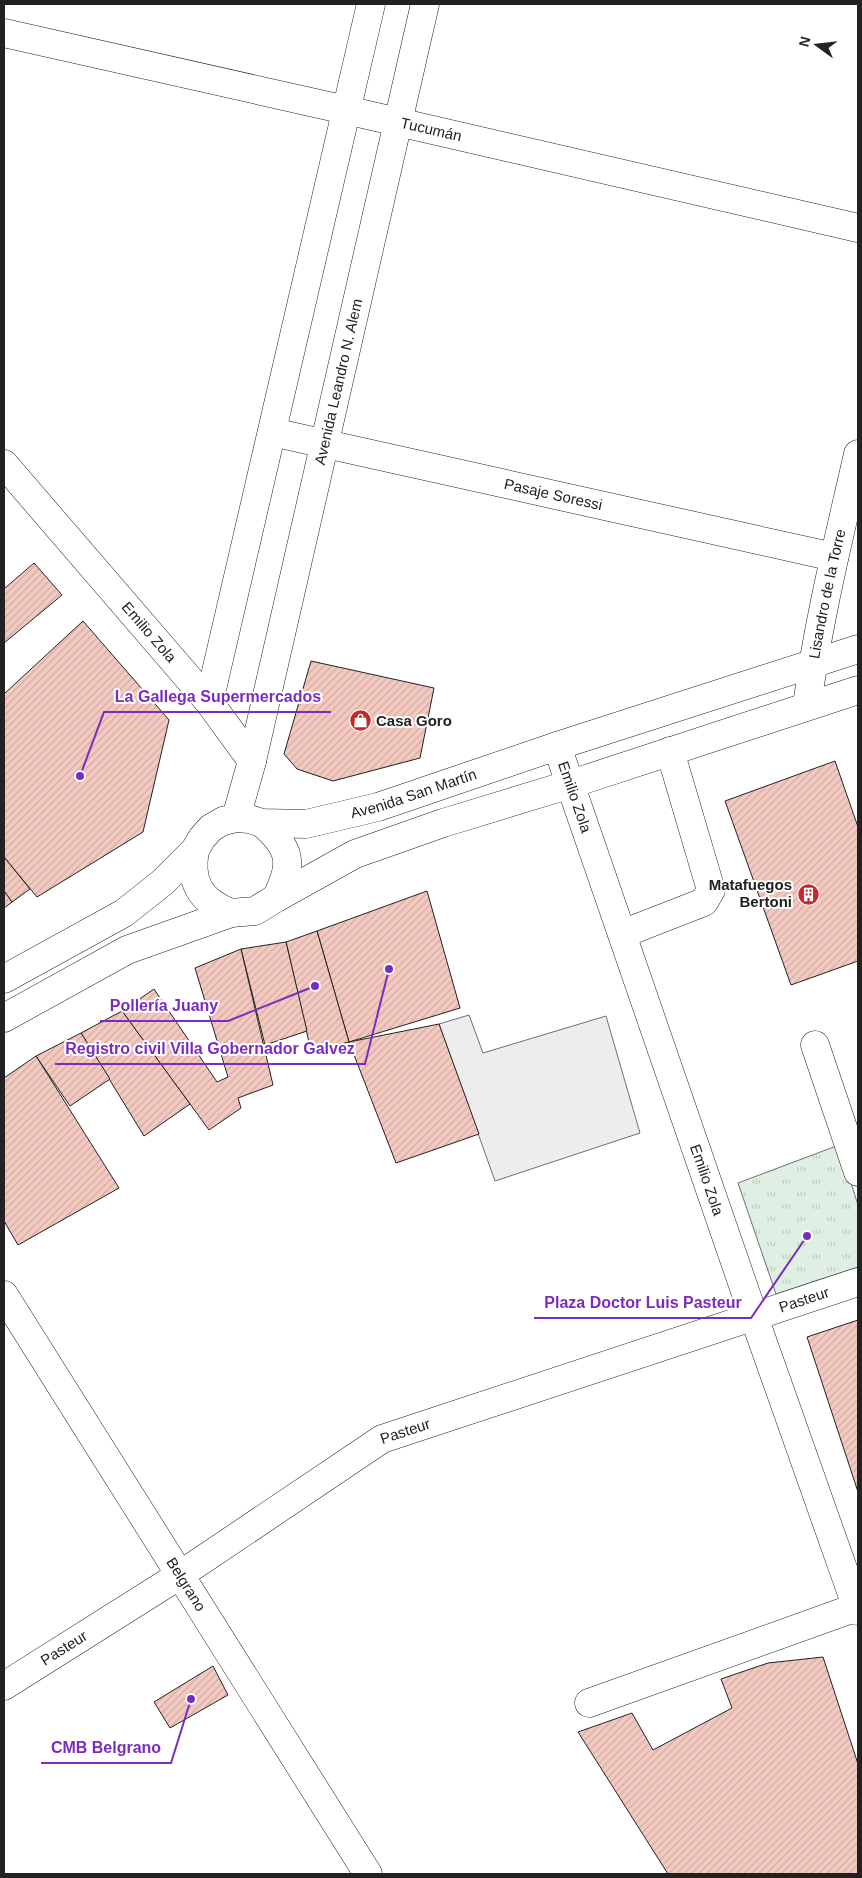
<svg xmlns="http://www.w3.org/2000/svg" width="862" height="1878" font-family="Arial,sans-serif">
	<defs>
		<pattern id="park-tufts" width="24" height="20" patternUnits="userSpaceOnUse" patternTransform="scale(1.25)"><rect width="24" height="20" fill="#e0efe3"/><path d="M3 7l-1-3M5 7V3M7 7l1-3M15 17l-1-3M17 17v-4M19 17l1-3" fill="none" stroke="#c0cdc2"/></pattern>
		<pattern id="building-hatch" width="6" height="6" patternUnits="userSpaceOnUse" patternTransform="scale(1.25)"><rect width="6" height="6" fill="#f3c9c0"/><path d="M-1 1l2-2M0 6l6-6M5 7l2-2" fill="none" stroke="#d0aca5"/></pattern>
	</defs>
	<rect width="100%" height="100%" fill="#fff"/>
	<polygon fill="url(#park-tufts)" stroke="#6f6f6f" points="839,1145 858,1205 858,1267 776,1294 738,1183"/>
	<polygon fill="#ededed" stroke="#6f6f6f" points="469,1015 483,1053 606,1016 640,1133 495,1181 439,1024"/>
	<g fill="url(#building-hatch)" stroke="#222">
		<polygon points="34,563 62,595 4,643 4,589"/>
		<polygon points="83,621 169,720 143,832 37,897 4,857 4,694"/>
		<polygon points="311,661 434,688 420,758 333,781 297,769 284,754"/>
		<polygon points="835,761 858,827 858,961 791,985 725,801"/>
		<polygon points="4,857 30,889 12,902 4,891"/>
		<polygon points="4,891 12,902 4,908"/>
		<polygon points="427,891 460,1008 349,1042 317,931"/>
		<polygon points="317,931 349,1042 311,1051 286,942"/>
		<polygon points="286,942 307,1031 265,1045 241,949"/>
		<polygon points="241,949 273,1085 238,1098 241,1108 209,1130 122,1011 154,989 217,1082 228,1077 195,968"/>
		<polygon points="122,1011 190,1104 144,1136 81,1033"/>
		<polygon points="439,1024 479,1134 396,1163 349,1042"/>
		<polygon points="81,1033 110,1079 70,1106 36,1056"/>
		<polygon points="36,1056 119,1188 18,1245 4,1221 4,1078"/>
		<polygon points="858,1320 858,1492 807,1337"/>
		<polygon points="823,1657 858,1764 858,1874 668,1874 578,1732 632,1713 653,1750 732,1708 721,1679 768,1663"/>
		<polygon points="213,1666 228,1695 170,1728 154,1702"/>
	</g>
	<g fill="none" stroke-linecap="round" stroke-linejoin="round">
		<defs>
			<g id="minor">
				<path id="s1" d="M4 33 346 110 858 228"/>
				<path id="s2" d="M272 432 834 557"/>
				<path id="s3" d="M4 464 209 702 252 761 236 818"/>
				<polyline points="209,702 371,4"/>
				<path id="s4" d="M807 706C818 621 839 538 858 454"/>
				<path id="s5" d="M557 746 754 1317 858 1611"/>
				<path id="s6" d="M252 761 425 4"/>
				<polyline points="622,934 704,902 711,890 670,751"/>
				<polyline points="815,1045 858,1172"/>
				<path id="s7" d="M4 1295 368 1874"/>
				<path id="s8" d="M4 1686 180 1575 382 1439 858 1282"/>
				<polyline points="589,1703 857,1607"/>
			</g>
			<g id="major">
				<path d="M262 823C291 848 294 864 276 898"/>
				<path d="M195 850C189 882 200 901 231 913"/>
				<path id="s9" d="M4 979 124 913 163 882 195 850 202 838 211 828 223 821 236 818 249 819 262 823 306 824 378 807 557 746 858 649"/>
				<polyline points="4,1018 127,950 231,913 255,911 276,898 355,854 443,823 571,784 858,690"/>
			</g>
		</defs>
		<use href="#minor" stroke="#222" stroke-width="29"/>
		<use href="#major" stroke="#222" stroke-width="29"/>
		<use href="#minor" stroke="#fff" stroke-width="28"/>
		<use href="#major" stroke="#fff" stroke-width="28"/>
	</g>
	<defs>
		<symbol id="shop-disc" viewBox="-11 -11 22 22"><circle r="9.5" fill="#c62828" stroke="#fff"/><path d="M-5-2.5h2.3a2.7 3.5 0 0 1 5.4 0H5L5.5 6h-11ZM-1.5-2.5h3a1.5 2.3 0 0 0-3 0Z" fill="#fff"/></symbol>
		<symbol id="building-disc" viewBox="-11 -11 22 22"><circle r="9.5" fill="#c62828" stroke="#fff"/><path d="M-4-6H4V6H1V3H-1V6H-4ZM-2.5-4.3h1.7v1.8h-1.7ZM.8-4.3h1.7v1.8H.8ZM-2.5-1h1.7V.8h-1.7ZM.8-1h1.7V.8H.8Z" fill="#fff"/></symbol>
	</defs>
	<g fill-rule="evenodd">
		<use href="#shop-disc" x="348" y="708" width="25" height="25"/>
		<use href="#building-disc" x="796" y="882" width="25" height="25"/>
	</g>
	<g text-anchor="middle" stroke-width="4" stroke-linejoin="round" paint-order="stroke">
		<g font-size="15" fill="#222" stroke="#fff">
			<text dy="5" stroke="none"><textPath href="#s1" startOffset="438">Tucumán</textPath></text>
			<text dy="5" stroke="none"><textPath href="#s6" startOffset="389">Avenida Leandro N. Alem</textPath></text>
			<text dy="5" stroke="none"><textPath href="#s2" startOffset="288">Pasaje Soressi</textPath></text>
			<text dy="5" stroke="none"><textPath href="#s4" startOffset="114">Lisandro de la Torre</textPath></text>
			<text dy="5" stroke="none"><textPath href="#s3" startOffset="222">Emilio Zola</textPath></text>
			<text dy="5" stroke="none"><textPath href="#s9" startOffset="469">Avenida San Martín</textPath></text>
			<text dy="5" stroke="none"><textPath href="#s5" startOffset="54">Emilio Zola</textPath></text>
			<text dy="5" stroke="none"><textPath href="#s5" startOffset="459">Emilio Zola</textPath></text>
			<text dy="5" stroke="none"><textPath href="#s8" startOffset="896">Pasteur</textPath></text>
			<text dy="5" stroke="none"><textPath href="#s8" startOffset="476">Pasteur</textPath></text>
			<text dy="5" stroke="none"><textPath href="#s7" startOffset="342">Belgrano</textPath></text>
			<text dy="5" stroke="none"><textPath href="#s8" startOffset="71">Pasteur</textPath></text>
		</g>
		<g font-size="15" font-weight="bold" fill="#222" stroke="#fff" text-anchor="start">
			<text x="376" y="726">Casa Goro</text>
			<text x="792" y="890" text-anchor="end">Matafuegos<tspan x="792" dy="17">Bertoni</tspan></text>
		</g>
	</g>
	<path fill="none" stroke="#7b2cbf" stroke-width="2" d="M80 776L104 712H331M315 986L228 1021H100M389 969L365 1064H55M807 1236L751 1318H534M191 1699L171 1763H41"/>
	<g fill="#7b2cbf" stroke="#fff" stroke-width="2">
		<circle cx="80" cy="776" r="5"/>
		<circle cx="315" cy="986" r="5"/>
		<circle cx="389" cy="969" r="5"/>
		<circle cx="807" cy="1236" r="5"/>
		<circle cx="191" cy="1699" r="5"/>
	</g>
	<g font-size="16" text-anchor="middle" font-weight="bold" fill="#7b2cbf" stroke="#fff" stroke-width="4" stroke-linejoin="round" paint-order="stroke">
		<text x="218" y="702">La Gallega Supermercados</text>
		<text x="164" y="1011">Pollería Juany</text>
		<text x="210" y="1054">Registro civil Villa Gobernador Galvez</text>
		<text x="643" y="1308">Plaza Doctor Luis Pasteur</text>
		<text x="106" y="1753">CMB Belgrano</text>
	</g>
	<rect width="862" height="1878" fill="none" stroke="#222222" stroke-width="10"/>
	<g transform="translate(817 45) rotate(285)" stroke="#ffffff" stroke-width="4" paint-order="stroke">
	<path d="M0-4L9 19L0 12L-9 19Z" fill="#222222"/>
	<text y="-8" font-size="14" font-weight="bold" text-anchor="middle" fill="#222222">N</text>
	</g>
</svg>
